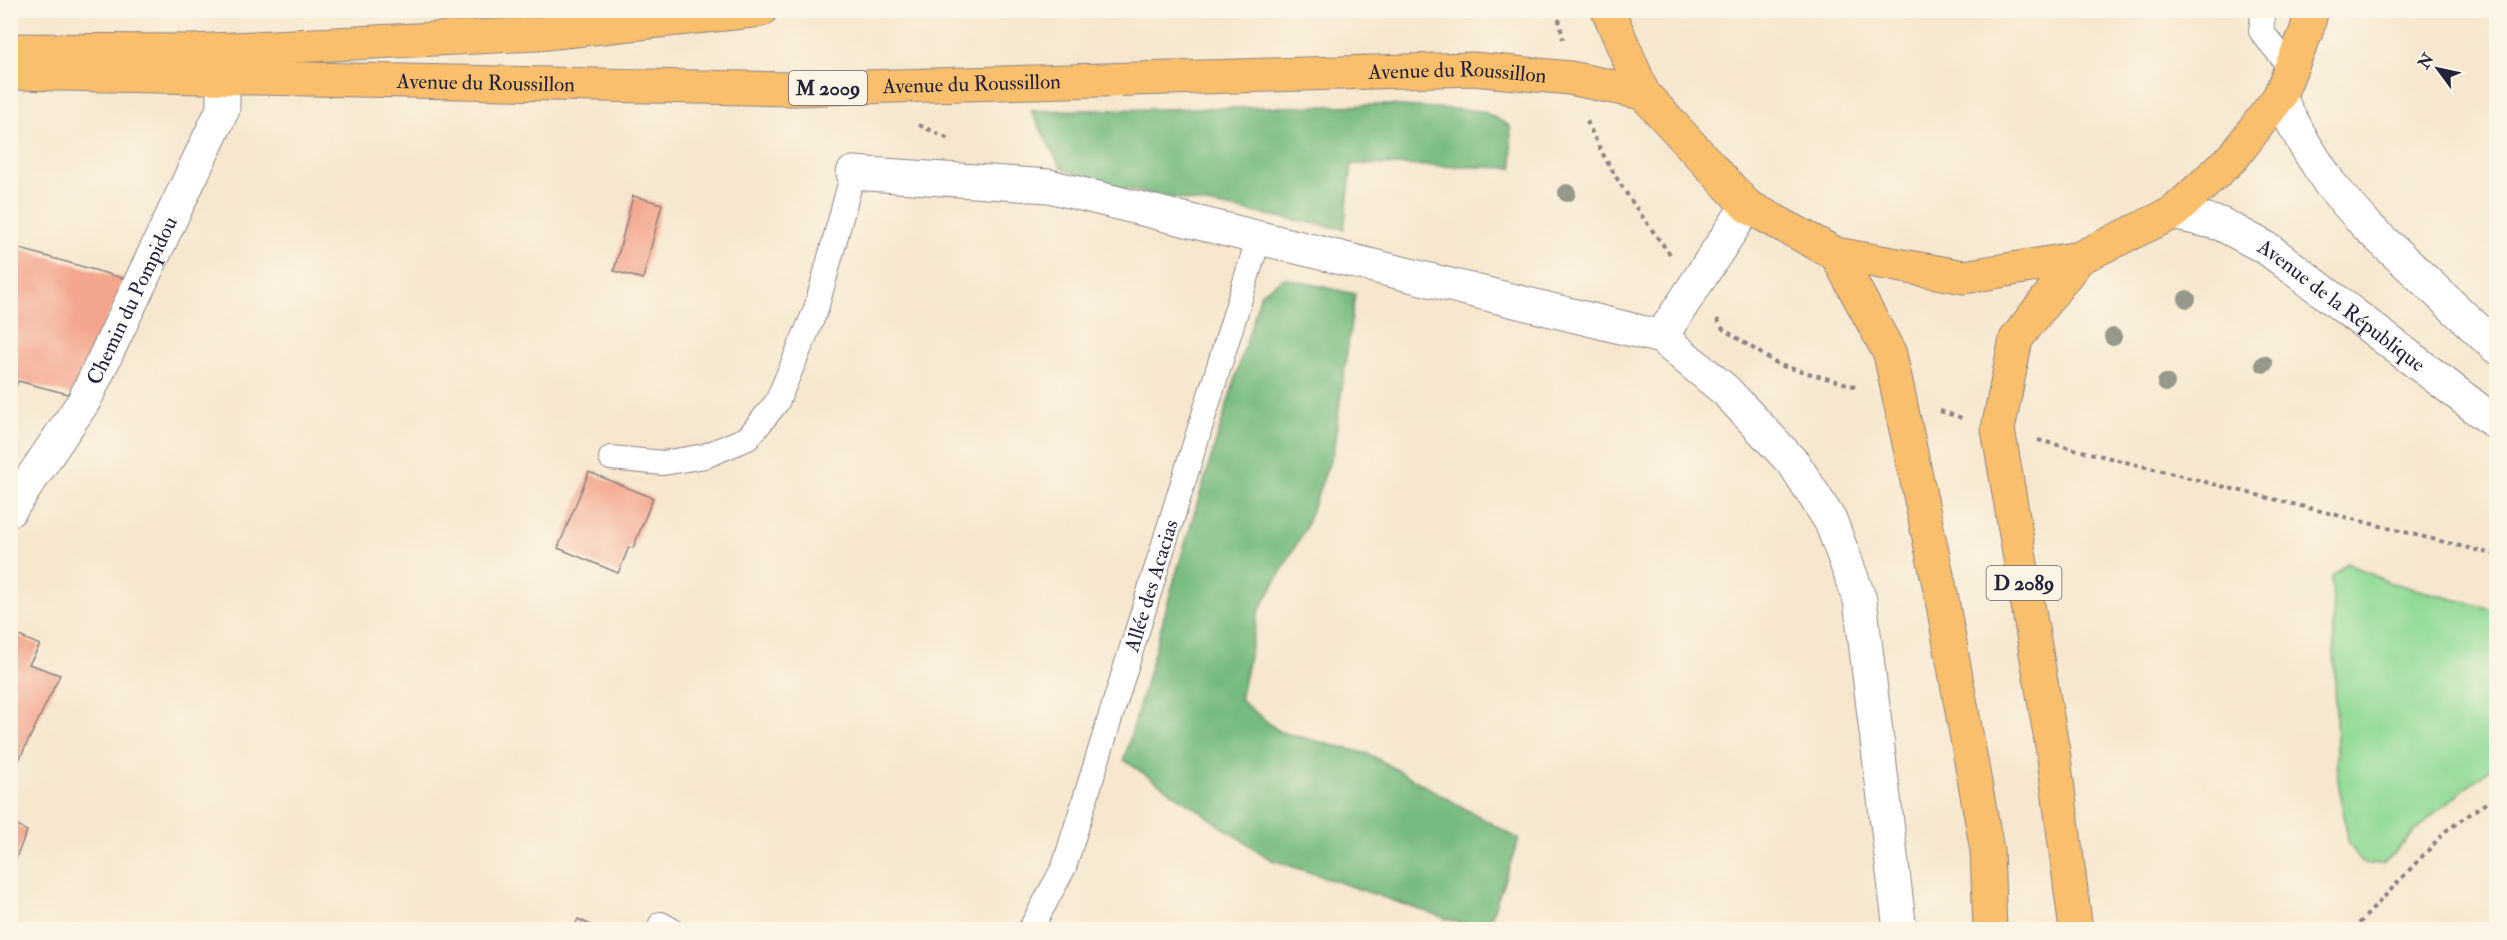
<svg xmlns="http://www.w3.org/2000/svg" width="2507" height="940" font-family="'IM FELL Double Pica',serif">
	<rect width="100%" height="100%" fill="#fcf5e5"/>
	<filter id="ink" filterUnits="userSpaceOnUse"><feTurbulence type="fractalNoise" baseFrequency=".0167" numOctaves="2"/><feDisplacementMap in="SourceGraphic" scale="12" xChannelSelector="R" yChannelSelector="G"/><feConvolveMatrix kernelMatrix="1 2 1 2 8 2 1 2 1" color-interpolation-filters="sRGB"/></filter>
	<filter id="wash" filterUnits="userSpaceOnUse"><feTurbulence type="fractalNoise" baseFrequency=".008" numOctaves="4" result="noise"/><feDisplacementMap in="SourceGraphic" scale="24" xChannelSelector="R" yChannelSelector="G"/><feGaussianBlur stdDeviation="1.35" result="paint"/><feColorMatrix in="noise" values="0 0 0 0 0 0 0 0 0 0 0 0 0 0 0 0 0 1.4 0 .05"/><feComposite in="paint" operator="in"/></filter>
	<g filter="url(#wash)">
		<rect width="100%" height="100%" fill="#f6e7ce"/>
		<polygon fill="#90da95" stroke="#597e68" stroke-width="1.5" points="2347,563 2388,582 2496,610 2496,764 2431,816 2383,864 2364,864 2349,845 2338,780 2332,576"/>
		<g fill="#74ba7e" stroke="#4b6e5c" stroke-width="1.5">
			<polygon points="1387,105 1483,111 1510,126 1513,168 1352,164 1344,229 1108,186 1061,168 1031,111"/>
			<polygon points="1284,278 1355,294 1333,452 1305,529 1258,613 1240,700 1280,732 1369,754 1519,839 1487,929 1477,929 1270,859 1124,760 1175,577 1261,293"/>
		</g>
		<g id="blocks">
			<g fill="#f3a68d">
				<polygon points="633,196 662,204 643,279 614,271"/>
				<polygon points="10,246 126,279 72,395 18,381 10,405"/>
				<polygon points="589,472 653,498 633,548 629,547 618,573 558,548"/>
				<polygon points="10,632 40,645 29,664 60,675 19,760 10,757"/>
				<polygon points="10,822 27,831 11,870 10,870"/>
				<polygon points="578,919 601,930 573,930"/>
			</g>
		</g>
	</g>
	<g filter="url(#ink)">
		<use href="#blocks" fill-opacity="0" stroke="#8c8484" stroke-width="1.5"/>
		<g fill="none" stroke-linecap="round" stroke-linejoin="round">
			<defs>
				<g id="service">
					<polyline points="2264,10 2261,31 2291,68"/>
					<polyline points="611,458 663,463 705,456 748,438 777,402 816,309 853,173"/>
					<polyline points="661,924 671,930"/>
					<path id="s1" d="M1030 930 1064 867 1259 237"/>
				</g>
				<g id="minor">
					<polyline points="853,173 1049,186 1661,337 1726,391 1795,465 1831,522 1860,600 1900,930"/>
					<polyline points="1661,337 1747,206"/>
					<path id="s2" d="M10 510 84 401 223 109V78"/>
				</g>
				<g id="tertiary">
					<polyline points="2279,97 2305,145 2330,184 2368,227 2496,347"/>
					<path id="s3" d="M2173 213 2221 224 2268 249 2496 423"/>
				</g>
				<g id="primary">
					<polyline points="1608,10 1643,93 1747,206 1836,254 1964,277 2079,258 2173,213 2234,156 2279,97 2306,32 2312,10"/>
					<path id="s4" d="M10 73 793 89 1473 69 1570 78 1643 93"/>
				</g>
				<g id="trunk">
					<polyline points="1836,254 1890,354 1941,594 1987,850 1990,930"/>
					<polyline points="2076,930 2054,758 1998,429 2016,339 2079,258"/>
				</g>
				<polyline id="motorway" points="10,50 192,51 537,34 761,10"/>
			</defs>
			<use href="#service" stroke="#8c8484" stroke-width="26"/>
			<use href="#minor" stroke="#8c8484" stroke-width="35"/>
			<use href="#tertiary" stroke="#8c8484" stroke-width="35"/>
			<use href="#primary" stroke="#8c8484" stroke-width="35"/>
			<use href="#trunk" stroke="#8c8484" stroke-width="35"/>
			<use href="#motorway" stroke="#8c8484" stroke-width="35"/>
			<g stroke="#8c8484" stroke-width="4" stroke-dasharray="4.5 4.5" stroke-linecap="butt">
				<polyline points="1557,10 1563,39"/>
				<path d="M1587 121C1607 169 1639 213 1670 254"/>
				<polyline points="919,125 951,140"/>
				<polyline points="1717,319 1723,329 1779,365 1858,387"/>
				<polyline points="1940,411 1962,418"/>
				<polyline points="2038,440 2496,555"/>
				<polyline points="2353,930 2447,830 2496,796"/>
			</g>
			<use href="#service" stroke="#fff" stroke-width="24"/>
			<use href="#minor" stroke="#fff" stroke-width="33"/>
			<use href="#tertiary" stroke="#fff" stroke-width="33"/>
			<use href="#primary" stroke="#f9bf6d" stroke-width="33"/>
			<use href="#trunk" stroke="#f9bf6d" stroke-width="33"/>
			<use href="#motorway" stroke="#f9bf6d" stroke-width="33"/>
		</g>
		<g fill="#94998c">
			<circle cx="1567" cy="193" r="9"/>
			<circle cx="2187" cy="299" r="9"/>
			<circle cx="2113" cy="337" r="9"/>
			<circle cx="2264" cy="364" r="9"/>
			<circle cx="2166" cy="383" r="9"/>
		</g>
	</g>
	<g text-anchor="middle" stroke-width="5" stroke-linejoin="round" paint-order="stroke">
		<g fill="#fcf5e5" stroke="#63616e" stroke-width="1.5">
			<rect x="789" y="71" width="78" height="34" rx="4.5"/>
			<rect x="1986.5" y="566" width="75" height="34" rx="4.5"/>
		</g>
		<g font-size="20" font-weight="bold" fill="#22223b">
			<text x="828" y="95">M 2009</text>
			<text x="2024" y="590">D 2089</text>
		</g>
		<g font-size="21" fill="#22223b" stroke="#fcf5e5">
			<text dy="7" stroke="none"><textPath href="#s4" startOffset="1448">Avenue du Roussillon</textPath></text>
			<text dy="7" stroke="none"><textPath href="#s4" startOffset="476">Avenue du Roussillon</textPath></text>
			<text dy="7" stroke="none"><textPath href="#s4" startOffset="962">Avenue du Roussillon</textPath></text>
			<text dy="7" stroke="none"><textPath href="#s2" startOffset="243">Chemin du Pompidou</textPath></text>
			<text dy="7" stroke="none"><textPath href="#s3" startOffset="195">Avenue de la République</textPath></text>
			<text dy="7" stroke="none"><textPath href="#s1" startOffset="366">Allée des Acacias</textPath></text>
		</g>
	</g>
	<rect width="2507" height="940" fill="none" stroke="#fcf5e5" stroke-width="36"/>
	<g transform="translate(2438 69) rotate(303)" stroke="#fcf5e5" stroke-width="4.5" paint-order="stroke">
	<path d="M0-4.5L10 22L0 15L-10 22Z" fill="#22223b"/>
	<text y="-9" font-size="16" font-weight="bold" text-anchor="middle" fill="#22223b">N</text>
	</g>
</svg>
